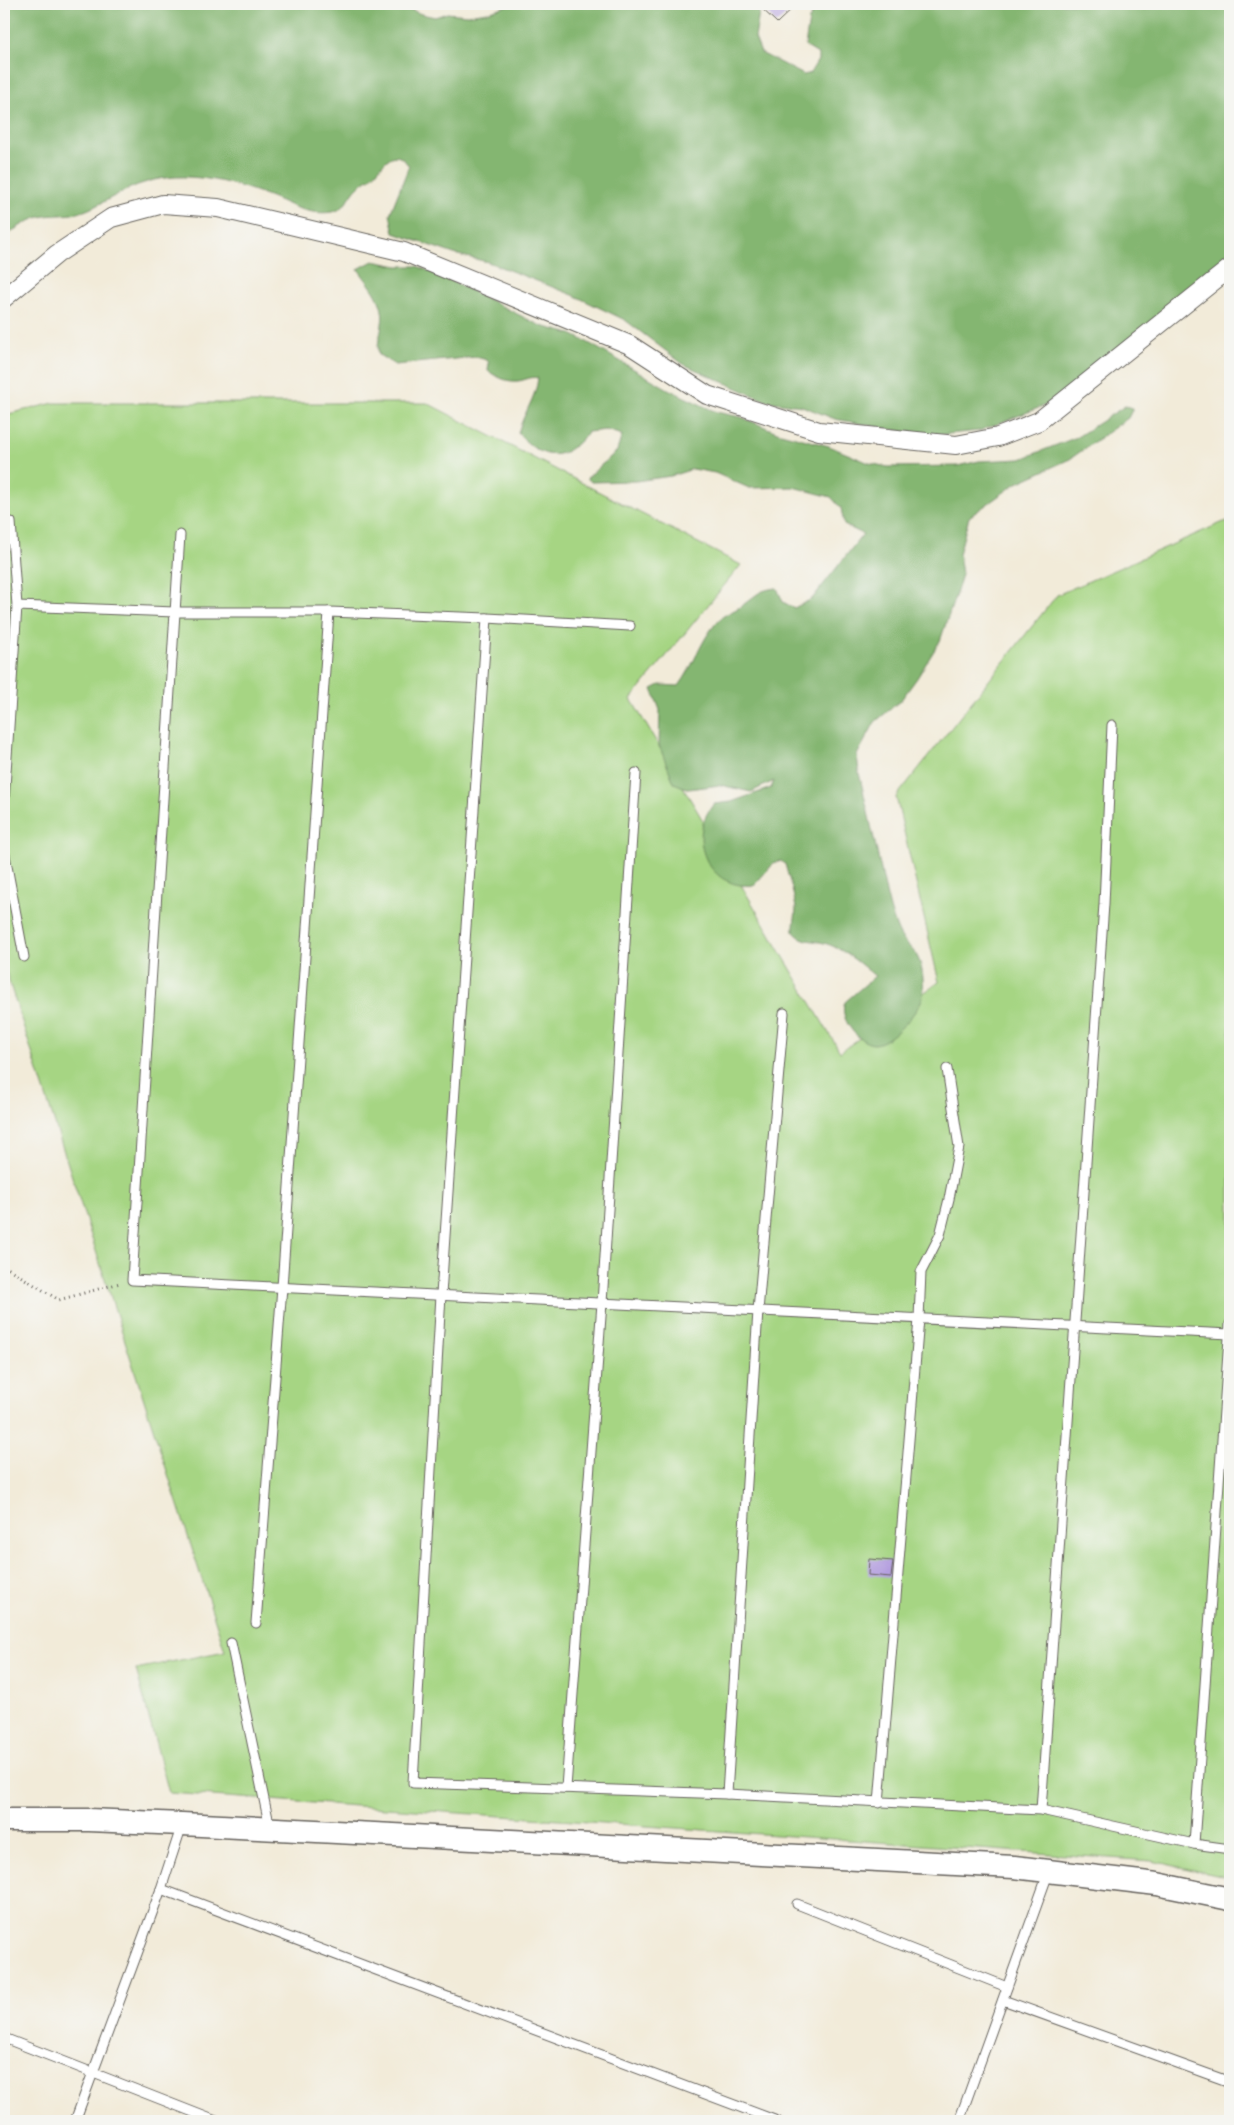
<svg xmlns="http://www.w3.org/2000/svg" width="1234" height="2125" font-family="Caveat,sans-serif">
	<rect width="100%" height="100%" fill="#f6f6f2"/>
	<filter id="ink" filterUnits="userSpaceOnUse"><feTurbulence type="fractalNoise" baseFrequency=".02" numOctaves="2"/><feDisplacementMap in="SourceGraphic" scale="10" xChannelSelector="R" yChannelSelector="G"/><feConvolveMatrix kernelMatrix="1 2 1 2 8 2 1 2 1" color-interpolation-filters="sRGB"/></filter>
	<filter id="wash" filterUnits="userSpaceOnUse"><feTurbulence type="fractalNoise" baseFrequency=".0096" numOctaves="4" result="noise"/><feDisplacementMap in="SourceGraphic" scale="20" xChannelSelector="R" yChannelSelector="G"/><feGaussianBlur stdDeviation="1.12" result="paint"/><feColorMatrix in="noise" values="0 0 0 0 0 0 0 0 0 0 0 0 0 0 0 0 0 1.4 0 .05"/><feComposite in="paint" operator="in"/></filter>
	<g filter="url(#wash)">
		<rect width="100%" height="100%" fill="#f2ebd9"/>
		<polygon fill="#a6d583" stroke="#617850" points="54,403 427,403 741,565 631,699 840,1052 939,982 896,797 1057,595 1226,521 1230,528 1230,1878 1152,1861 169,1793 136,1669 225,1651 6,972 4,971 4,415"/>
		<g fill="#84b671" stroke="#506946">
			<path d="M4 4H364L371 7 398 4 421 14 435 17 447 13 467 15 488 12 511 4H757L759 13 755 38 761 53 804 75 810 73 818 60V54L805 46 809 20 817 4H1230V275L1067 397 979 431 927 436 835 419 802 406 766 401 683 364 625 320 573 295 488 262 454 254 394 233 390 214 409 166C392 142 383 168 370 178 364 182 359 185 355 190 350 196 345 207 338 210 330 214 316 213 308 211 293 208 280 200 266 195 229 181 184 170 147 182 123 188 100 207 78 213 65 216 52 214 40 217 28 220 13 230 4 238Z"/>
			<path d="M373 261 398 266H417L450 280 541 326 571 334 587 342 670 390 716 412 741 417 777 432 829 446 869 463 888 467 958 466 979 461 1021 459 1077 437 1125 406 1133 408 1128 418 1070 459 1017 483 969 517 959 554 962 574 959 585 940 641 917 678 901 700 875 722 857 755 859 773C866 803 873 834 880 865 885 887 889 910 898 931 903 943 914 949 918 958 923 968 925 988 922 999 917 1013 890 1044 874 1044 857 1043 838 1017 845 1002L875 976C860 964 843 948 824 943 813 940 802 942 794 932 793 924 796 917 796 908 794 894 789 879 785 864L781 861 775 862 754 885C708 891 685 836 714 804L731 802 771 788 774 781 751 792 720 785 689 789 674 783 659 745 660 710 652 689 660 685 679 686C694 666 700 641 717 622 723 614 735 611 743 605 755 596 760 589 777 588L783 602 794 608 812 599 863 534 844 525 841 508 831 497 793 487 749 488 715 473 693 469 671 476 636 481 591 482 587 478 617 451 622 435 606 430 588 432C564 462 543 462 518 433 523 414 536 398 538 378 531 376 526 380 518 381 506 382 497 377 488 371L489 363 487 360 476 357 395 365 379 355C376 343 381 336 382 324 386 302 370 286 358 269Z"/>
		</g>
		<g id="blocks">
			<g fill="#b49fdf">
				<polygon points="757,4 797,4 777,23"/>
				<polygon points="869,1559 893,1561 891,1577 868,1575"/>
			</g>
		</g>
	</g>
	<g filter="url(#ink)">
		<use href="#blocks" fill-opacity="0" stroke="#67645e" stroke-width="1"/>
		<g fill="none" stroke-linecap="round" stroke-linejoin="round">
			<defs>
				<g id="service">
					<polyline points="180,535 132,1280 1230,1334"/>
					<polyline points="17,606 175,612 329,612 487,618 630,626"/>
					<polyline points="487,618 441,1295 413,1783 727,1794 1041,1810 1194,1844 1230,1849"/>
					<polyline points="4,802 17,606 11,522"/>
					<polyline points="4,850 24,957"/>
					<polyline points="256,1623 282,1287 329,612"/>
					<polyline points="231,1643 270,1828"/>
					<polyline points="566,1788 602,1303 636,773"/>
					<polyline points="727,1794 758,1311 784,1013"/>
					<polyline points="879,1803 919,1319 921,1272 940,1235 949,1199 959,1147 947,1069"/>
					<polyline points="1041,1810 1104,904 1112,725"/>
					<polyline points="1194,1844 1230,1324"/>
					<polyline points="161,1889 777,2121"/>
					<polyline points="797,1904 1007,1987"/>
					<polyline points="1003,2000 1230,2082"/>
					<polyline points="4,2038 216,2121"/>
					<polyline points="75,2121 161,1889 182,1825"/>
					<polyline points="959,2121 1049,1871"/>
				</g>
				<polyline id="minor" points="4,298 57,254 111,218 163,204 218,208 404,252 630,345 707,395 819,431 956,445 998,437 1039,421 1230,268"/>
				<polyline id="tertiary" points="4,1820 89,1820 182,1824 1014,1867 1157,1884 1230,1899"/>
			</defs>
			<use href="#service" stroke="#67645e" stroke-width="11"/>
			<use href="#minor" stroke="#67645e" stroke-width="20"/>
			<use href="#tertiary" stroke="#67645e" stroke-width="25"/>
			<polyline stroke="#67645e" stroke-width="3" stroke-dasharray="1 4" stroke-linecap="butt" points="4,1266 59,1300 120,1283"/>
			<use href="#service" stroke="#fff" stroke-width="9"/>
			<use href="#minor" stroke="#fff" stroke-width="18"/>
			<use href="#tertiary" stroke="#fff" stroke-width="22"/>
		</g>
	</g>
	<rect width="1234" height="2125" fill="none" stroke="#f6f6f2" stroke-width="20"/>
</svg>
